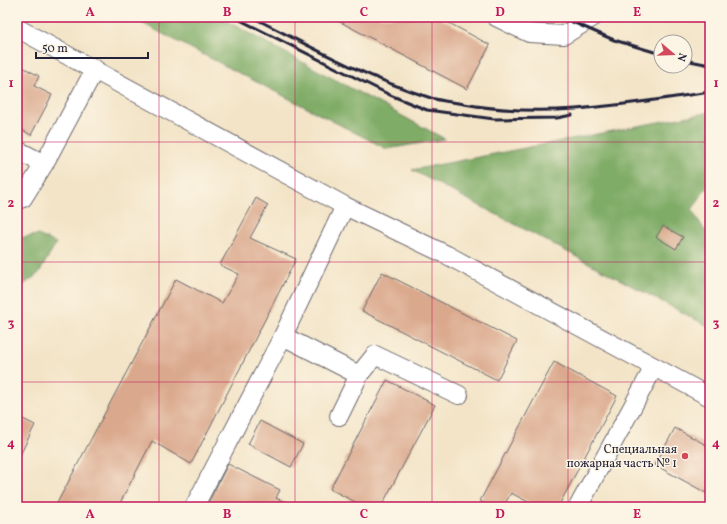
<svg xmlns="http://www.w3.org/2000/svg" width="727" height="524" font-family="Vollkorn,serif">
	<rect width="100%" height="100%" fill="#fcf5e5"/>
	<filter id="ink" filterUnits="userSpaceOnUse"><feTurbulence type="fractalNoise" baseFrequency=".025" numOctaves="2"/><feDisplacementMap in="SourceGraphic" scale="8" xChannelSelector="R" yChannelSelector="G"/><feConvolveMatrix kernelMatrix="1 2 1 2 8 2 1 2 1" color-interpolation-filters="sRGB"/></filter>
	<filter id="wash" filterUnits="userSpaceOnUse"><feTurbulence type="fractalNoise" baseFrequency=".012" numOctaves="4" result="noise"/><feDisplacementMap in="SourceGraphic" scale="16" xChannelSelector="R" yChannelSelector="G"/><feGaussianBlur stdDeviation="0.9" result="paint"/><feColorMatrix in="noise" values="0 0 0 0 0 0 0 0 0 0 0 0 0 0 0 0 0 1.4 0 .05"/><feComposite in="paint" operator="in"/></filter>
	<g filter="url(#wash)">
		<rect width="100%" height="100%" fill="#f3e4c7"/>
		<g fill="#7fac66" stroke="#506750">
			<polygon points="130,17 219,17 445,139 387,149"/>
			<polygon points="710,112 710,185 704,191 692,210 705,231 710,232 710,327 412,170"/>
			<polygon points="38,235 56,243 39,273 17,290 17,238"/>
		</g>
		<g id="blocks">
			<g fill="#daa88c">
				<polygon points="331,17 438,17 490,45 467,89"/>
				<polygon points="17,64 39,76 34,86 52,95 31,135 17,127"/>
				<polygon points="256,198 268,205 250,238 296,259 191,464 152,441 118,507 55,507 176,279 222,303 239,274 220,265"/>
				<polygon points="663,226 683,237 676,249 656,237"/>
				<polygon points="382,272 517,341 497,380 362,311"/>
				<polygon points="554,362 617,396 558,507 538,507 511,493 503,507 491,507 480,501"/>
				<polygon points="387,380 435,405 381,507 365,507 330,489"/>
				<polygon points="23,419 35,425 17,461 17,430"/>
				<polygon points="260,421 303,444 291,467 248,444"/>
				<polygon points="675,428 710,447 710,495 655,465"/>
				<polygon points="228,464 280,490 276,498 295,507 206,507"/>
			</g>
		</g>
	</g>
	<g filter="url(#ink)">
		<use href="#blocks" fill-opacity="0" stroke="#6b666c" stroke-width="1"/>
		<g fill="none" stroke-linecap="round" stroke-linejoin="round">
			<defs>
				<g id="minor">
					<polyline points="496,17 529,33 564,35 593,17"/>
					<polyline points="17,28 345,206 447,255 710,397"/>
					<polyline points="17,150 44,164"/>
					<polyline points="17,200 23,198 44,164 95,69"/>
					<polyline points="283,336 359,375"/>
					<polyline points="339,416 359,375 375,355 459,395"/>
					<polyline points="194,507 283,336 345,206"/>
					<polyline points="578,507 654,367"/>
				</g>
			</defs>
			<use href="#minor" stroke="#6b666c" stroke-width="20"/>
			<use href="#minor" stroke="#fff" stroke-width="18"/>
			<g stroke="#22223b" stroke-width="3">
				<polyline points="234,17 390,95 427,110 494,119 557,118 572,115"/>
				<path d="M252 17C311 47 365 77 428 97 439 101 452 102 464 104 546 119 628 104 710 92"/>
				<polyline points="561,17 614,40 661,54"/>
				<polyline points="685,60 710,65"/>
			</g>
		</g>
	</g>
	<path fill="none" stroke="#c2185b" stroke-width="1" stroke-opacity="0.55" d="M159 17V507M295 17V507M432 17V507M568 17V507M17 142H710M17 262H710M17 382H710"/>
	<circle fill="#d1495b" stroke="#fcf5e5" stroke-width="1.5" cx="685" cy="456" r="4"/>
	<g text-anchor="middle" stroke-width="3" stroke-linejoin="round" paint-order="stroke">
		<g font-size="12" fill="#22223b" stroke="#fcf5e5" text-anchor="end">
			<text x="677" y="453">Специальная<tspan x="677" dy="14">пожарная часть № 1</tspan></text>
		</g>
	</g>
	<rect width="727" height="524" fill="none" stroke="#fcf5e5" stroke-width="44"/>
	<g transform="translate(673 54) rotate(109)"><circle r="19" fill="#fcf5e5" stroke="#a5a1a1"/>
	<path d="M0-3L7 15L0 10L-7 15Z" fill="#d1495b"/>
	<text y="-6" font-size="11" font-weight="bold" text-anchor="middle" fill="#22223b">N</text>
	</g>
	<path d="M36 52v6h112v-6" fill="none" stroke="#22223b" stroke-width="2"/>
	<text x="42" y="52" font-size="12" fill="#22223b" stroke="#fcf5e5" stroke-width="3" paint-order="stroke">50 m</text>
	<rect x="22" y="22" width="683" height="480" fill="none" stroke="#c2185b" stroke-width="1.5"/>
	<g font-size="13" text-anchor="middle" font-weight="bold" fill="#c2185b">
		<text x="90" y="16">A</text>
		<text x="227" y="16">B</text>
		<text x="364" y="16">C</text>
		<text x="500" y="16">D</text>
		<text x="637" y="16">E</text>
		<text x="11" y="87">1</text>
		<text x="716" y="87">1</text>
		<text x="11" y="207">2</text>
		<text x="716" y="207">2</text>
		<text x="11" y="327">3</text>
		<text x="716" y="327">3</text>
		<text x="11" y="447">4</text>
		<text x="716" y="447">4</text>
		<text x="90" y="518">A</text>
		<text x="227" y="518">B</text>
		<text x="364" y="518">C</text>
		<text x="500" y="518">D</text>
		<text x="637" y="518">E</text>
	</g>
</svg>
